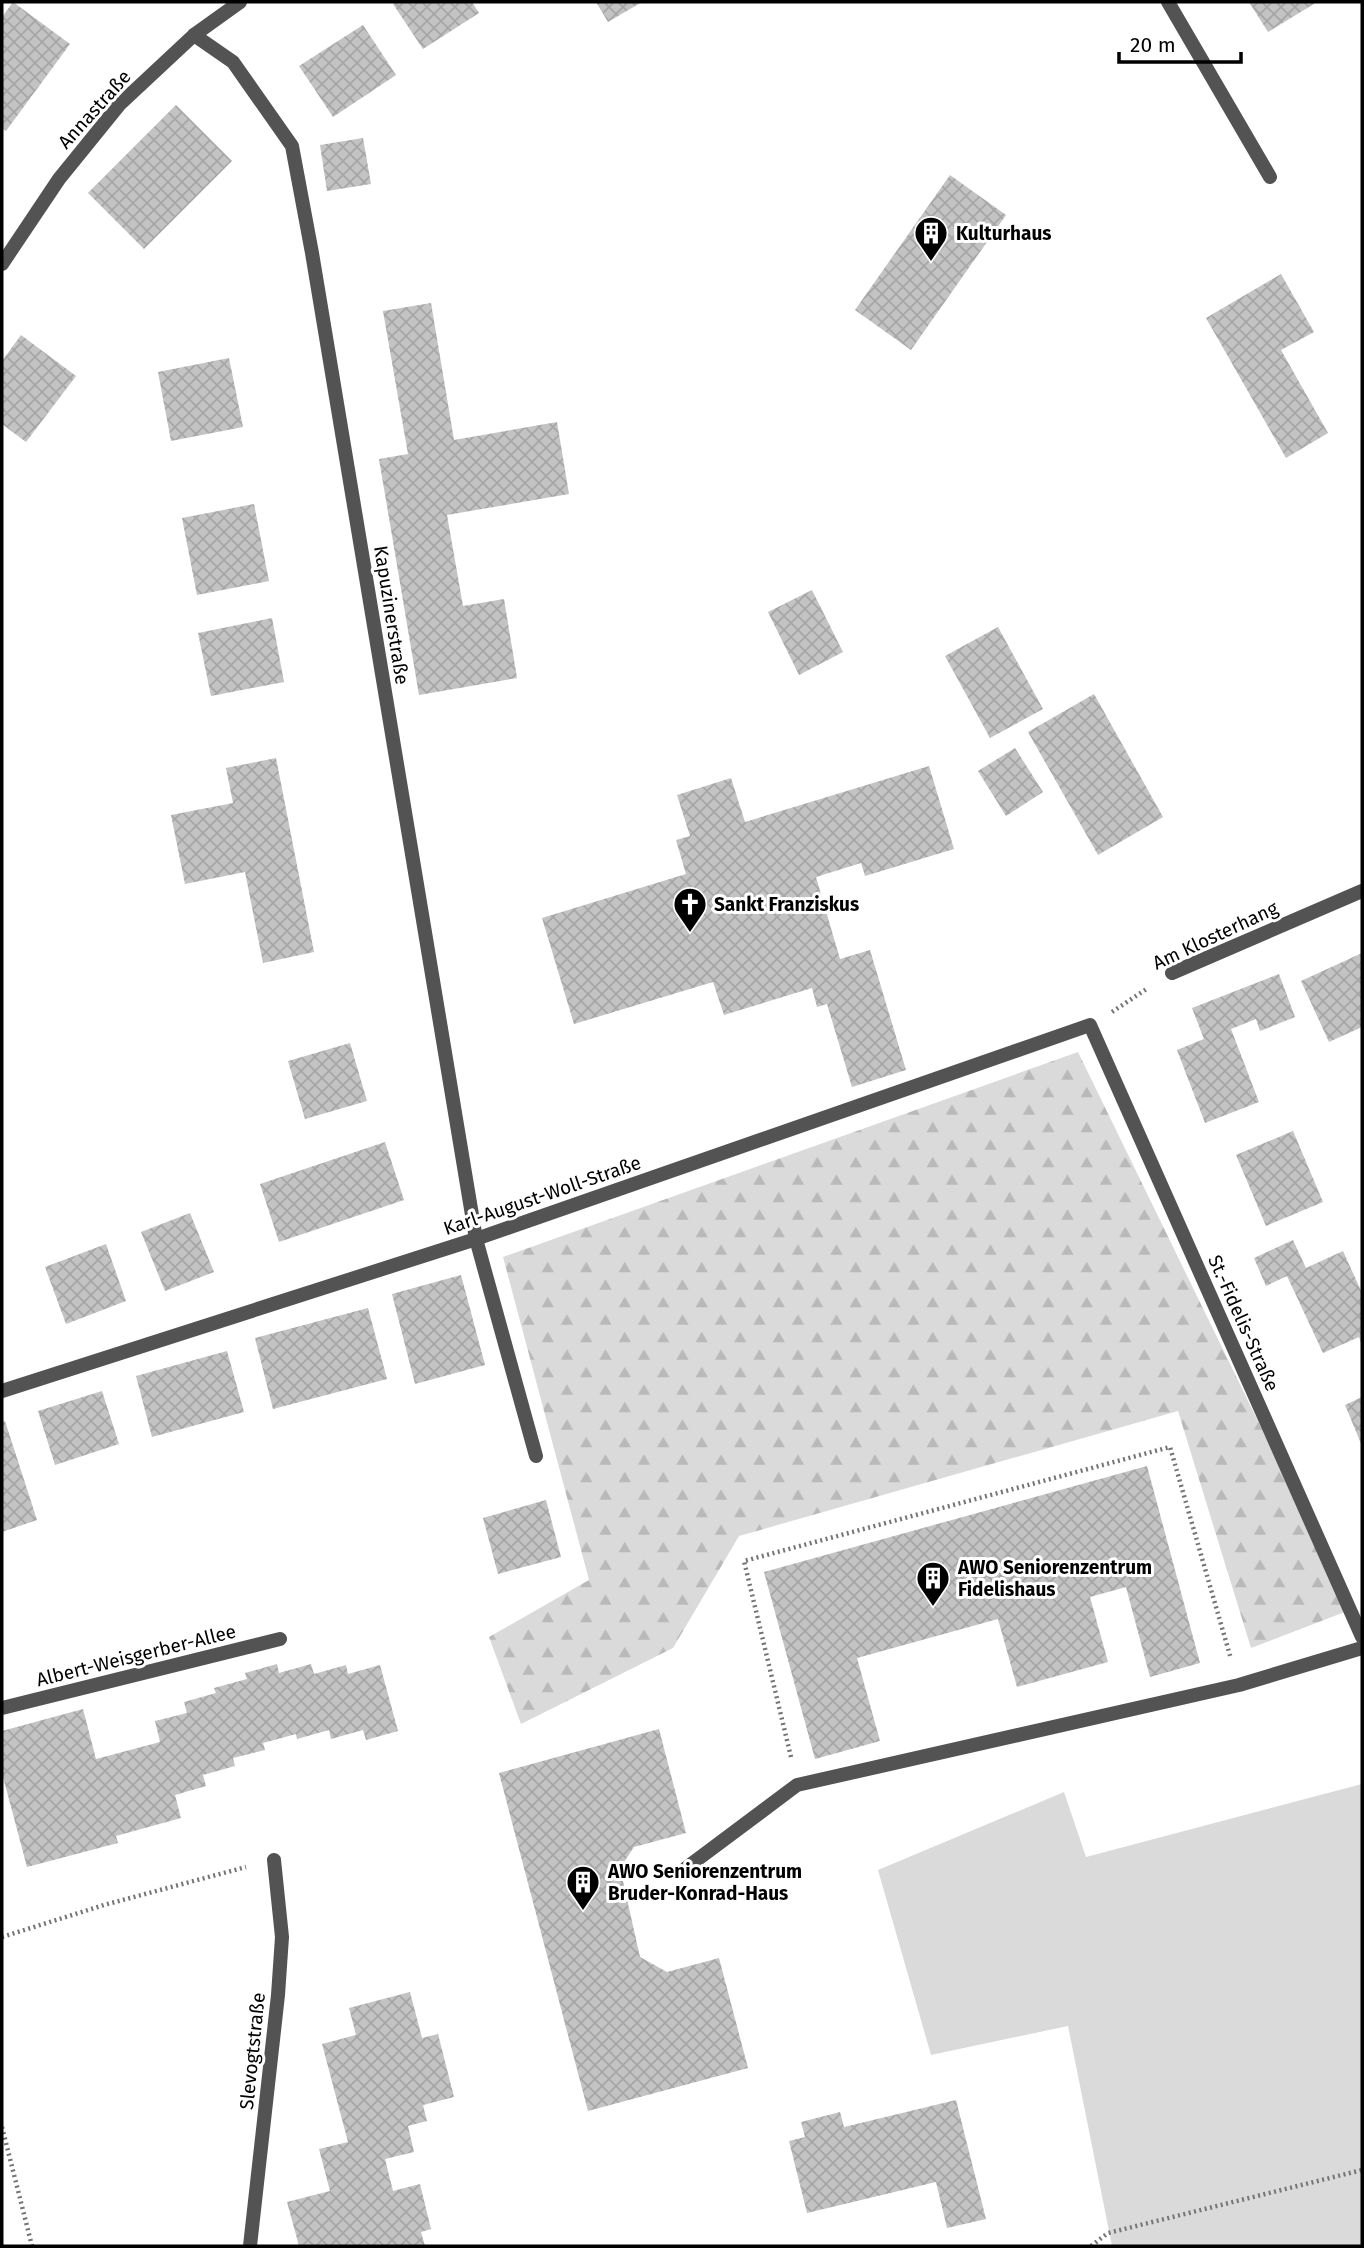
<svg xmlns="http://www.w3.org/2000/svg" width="1364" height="2248" font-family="'Fira Sans',sans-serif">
	<defs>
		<pattern id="forest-firs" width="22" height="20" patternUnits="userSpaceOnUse" patternTransform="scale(1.75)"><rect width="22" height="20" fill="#dadada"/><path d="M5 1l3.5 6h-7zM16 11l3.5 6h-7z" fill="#b9b9b9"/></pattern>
		<pattern id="building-cross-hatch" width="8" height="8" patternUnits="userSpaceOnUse" patternTransform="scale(1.75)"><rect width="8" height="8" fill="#c3c3c3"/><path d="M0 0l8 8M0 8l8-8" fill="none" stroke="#a6a6a6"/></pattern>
	</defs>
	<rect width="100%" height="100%" fill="#fff"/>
	<polygon fill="#dadada" points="1362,1784 1362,2246 1112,2246 1068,2026 931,2055 878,1870 1064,1792 1086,1857"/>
	<polygon fill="url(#forest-firs)" points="1078,1052 1350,1610 1251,1648 1178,1411 739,1536 673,1648 521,1724 489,1637 589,1580 503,1257"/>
	<g fill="url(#building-cross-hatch)">
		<polygon points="13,2 70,44 6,131 2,128 2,17"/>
		<polygon points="396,2 472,2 479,13 423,49 393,4"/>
		<polygon points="596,2 642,2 608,22"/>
		<polygon points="1249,2 1317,2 1268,32"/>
		<polygon points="363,25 396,75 333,117 299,66"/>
		<polygon points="176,105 232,161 144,249 88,193"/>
		<polygon points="363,138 371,184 327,191 320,145"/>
		<polygon points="950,175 1006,215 911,350 855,310"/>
		<polygon points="1281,274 1314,332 1281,350 1328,433 1286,458 1206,318"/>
		<polygon points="431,303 454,440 557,422 569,494 447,515 463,606 504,599 517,678 419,695 379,459 408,454 383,311"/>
		<polygon points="21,335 76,376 26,442 2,424 2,361"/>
		<polygon points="229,358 243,427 171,441 158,372"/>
		<polygon points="254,504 269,581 197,595 182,518"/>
		<polygon points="812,590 843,652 799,675 768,612"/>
		<polygon points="272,618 284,682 211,696 198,633"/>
		<polygon points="998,627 1043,709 990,738 945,656"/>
		<polygon points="1094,694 1163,817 1098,855 1028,732"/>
		<polygon points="1015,748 1043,792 1006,816 978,771"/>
		<polygon points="276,758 314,952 263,963 245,872 185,884 171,815 233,803 226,768"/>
		<polygon points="929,766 954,849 865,876 861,863 816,877 840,959 870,950 906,1070 852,1087 827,1004 817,1007 812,988 724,1015 713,982 574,1024 542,918 686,874 676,840 690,836 677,795 731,778 745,822"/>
		<polygon points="1362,953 1362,1027 1329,1042 1301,981"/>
		<polygon points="1279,974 1295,1017 1260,1031 1256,1019 1231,1029 1259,1102 1205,1123 1177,1050 1204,1039 1192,1008"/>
		<polygon points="350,1043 367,1101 305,1119 288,1061"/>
		<polygon points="1293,1131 1323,1202 1266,1226 1236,1155"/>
		<polygon points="385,1142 404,1200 279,1242 260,1184"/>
		<polygon points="190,1213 214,1272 165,1291 141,1232"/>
		<polygon points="1293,1240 1306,1268 1343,1251 1362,1293 1362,1345 1359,1337 1323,1353 1287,1276 1266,1286 1254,1258"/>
		<polygon points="106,1244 126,1301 66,1324 45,1267"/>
		<polygon points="461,1275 485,1365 415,1384 392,1294"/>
		<polygon points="368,1308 387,1379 273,1409 255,1338"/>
		<polygon points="227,1351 244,1412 152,1437 136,1376"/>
		<polygon points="102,1391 119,1444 55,1465 38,1411"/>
		<polygon points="1362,1397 1362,1446 1345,1405"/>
		<polygon points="5,1421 37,1520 2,1532 2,1422"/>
		<polygon points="1147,1466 1200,1663 1150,1677 1126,1587 1090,1597 1108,1662 1017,1687 998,1619 857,1658 880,1741 815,1759 764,1572"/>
		<polygon points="546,1500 561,1557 498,1574 483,1518"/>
		<polygon points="277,1664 279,1673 311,1664 314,1674 346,1665 348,1674 380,1665 398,1731 366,1740 363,1730 331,1739 329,1730 297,1739 296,1734 263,1743 265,1750 233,1758 235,1766 203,1775 206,1786 175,1795 181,1818 116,1836 118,1843 27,1867 2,1773 2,1731 83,1709 96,1759 160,1742 155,1721 187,1713 184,1702 216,1693 214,1688 247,1679 245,1673"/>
		<polygon points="659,1729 686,1833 634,1847 620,1868 640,1957 667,1972 719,1958 748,2068 588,2111 499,1773"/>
		<polygon points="410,1992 422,2038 438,2034 454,2097 423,2105 427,2121 408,2126 414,2152 385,2159 393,2191 420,2184 431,2229 421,2232 425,2246 299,2246 287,2202 330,2191 319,2149 348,2142 322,2044 356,2035 349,2008"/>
		<polygon points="956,2100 986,2219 947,2228 936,2182 807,2213 789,2141 805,2137 801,2122 840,2112 844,2127"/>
	</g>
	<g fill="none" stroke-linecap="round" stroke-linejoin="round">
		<g stroke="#757575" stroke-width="4.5" stroke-dasharray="2 3.5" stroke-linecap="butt">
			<polyline points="1112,1012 1148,988"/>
			<polyline points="791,1757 744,1561 1170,1447 1231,1659"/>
			<polyline points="2,1937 104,1905 246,1867"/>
			<polyline points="2,2127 32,2246"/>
			<polyline points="1091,2246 1108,2233 1362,2170"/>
		</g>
		<g stroke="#535353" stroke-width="14">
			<polyline points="476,1239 536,1456"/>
			<polyline points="2,1708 280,1639"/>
			<polyline points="686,1868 797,1785 1239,1685 1362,1648"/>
		</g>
		<g stroke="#535353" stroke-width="14">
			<polyline points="1168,2 1270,177"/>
			<polyline points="194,35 233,62 292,146 312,253 476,1239"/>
			<polyline points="2,264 59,179 119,105 194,35 240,2"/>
			<polyline points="1172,973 1362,891"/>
			<polyline points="2,1391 476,1239 1090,1025 1362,1637"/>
			<polyline points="250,2246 278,1995 282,1937 274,1860"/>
		</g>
	</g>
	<defs>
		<symbol id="building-pin" viewBox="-11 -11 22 30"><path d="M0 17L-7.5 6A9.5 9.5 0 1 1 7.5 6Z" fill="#000" stroke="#fff"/><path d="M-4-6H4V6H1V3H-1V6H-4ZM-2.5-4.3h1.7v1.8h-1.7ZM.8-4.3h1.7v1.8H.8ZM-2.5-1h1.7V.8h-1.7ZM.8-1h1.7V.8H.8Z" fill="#fff"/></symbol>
		<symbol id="church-pin" viewBox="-11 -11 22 30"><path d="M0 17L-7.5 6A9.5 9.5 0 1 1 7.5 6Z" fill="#000" stroke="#fff"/><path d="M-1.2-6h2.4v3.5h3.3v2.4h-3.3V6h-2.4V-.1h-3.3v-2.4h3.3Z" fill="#fff"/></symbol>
	</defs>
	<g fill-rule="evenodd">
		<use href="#building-pin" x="912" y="214" width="38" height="52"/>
		<use href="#church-pin" x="671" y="885" width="38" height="52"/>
		<use href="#building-pin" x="914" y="1559" width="38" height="52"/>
		<use href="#building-pin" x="564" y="1863" width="38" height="52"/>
	</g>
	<g text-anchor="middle" stroke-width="6" stroke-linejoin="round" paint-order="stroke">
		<g font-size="19" fill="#000" stroke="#fff">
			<text transform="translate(94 109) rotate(-48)" y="7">Annastraße</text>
			<text transform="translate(392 615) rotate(81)" y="7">Kapuzinerstraße</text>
			<text transform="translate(1215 935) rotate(-25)" y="7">Am Klosterhang</text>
			<text transform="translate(542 1195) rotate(-19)" y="7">Karl-August-Woll-Straße</text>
			<text transform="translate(1244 1323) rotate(66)" y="7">St.-Fidelis-Straße</text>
			<text transform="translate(136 1655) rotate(-14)" y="7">Albert-Weisgerber-Allee</text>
			<text transform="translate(252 2051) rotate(-84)" y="7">Slevogtstraße</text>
		</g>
		<g font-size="19" font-weight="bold" fill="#000" stroke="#fff" text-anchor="start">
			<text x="956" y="240">Kulturhaus</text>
			<text x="714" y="911">Sankt Franziskus</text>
			<text x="958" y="1574">AWO Seniorenzentrum<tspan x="958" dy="22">Fidelishaus</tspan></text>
			<text x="608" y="1878">AWO Seniorenzentrum<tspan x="608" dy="22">Bruder-Konrad-Haus</tspan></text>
		</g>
	</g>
	<rect width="1364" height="2248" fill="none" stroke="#000000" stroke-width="7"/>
	<path d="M1119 52v10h122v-10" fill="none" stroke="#000000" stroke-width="3.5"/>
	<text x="1130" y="52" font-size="21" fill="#000000" stroke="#ffffff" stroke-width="5" paint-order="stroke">20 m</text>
</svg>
